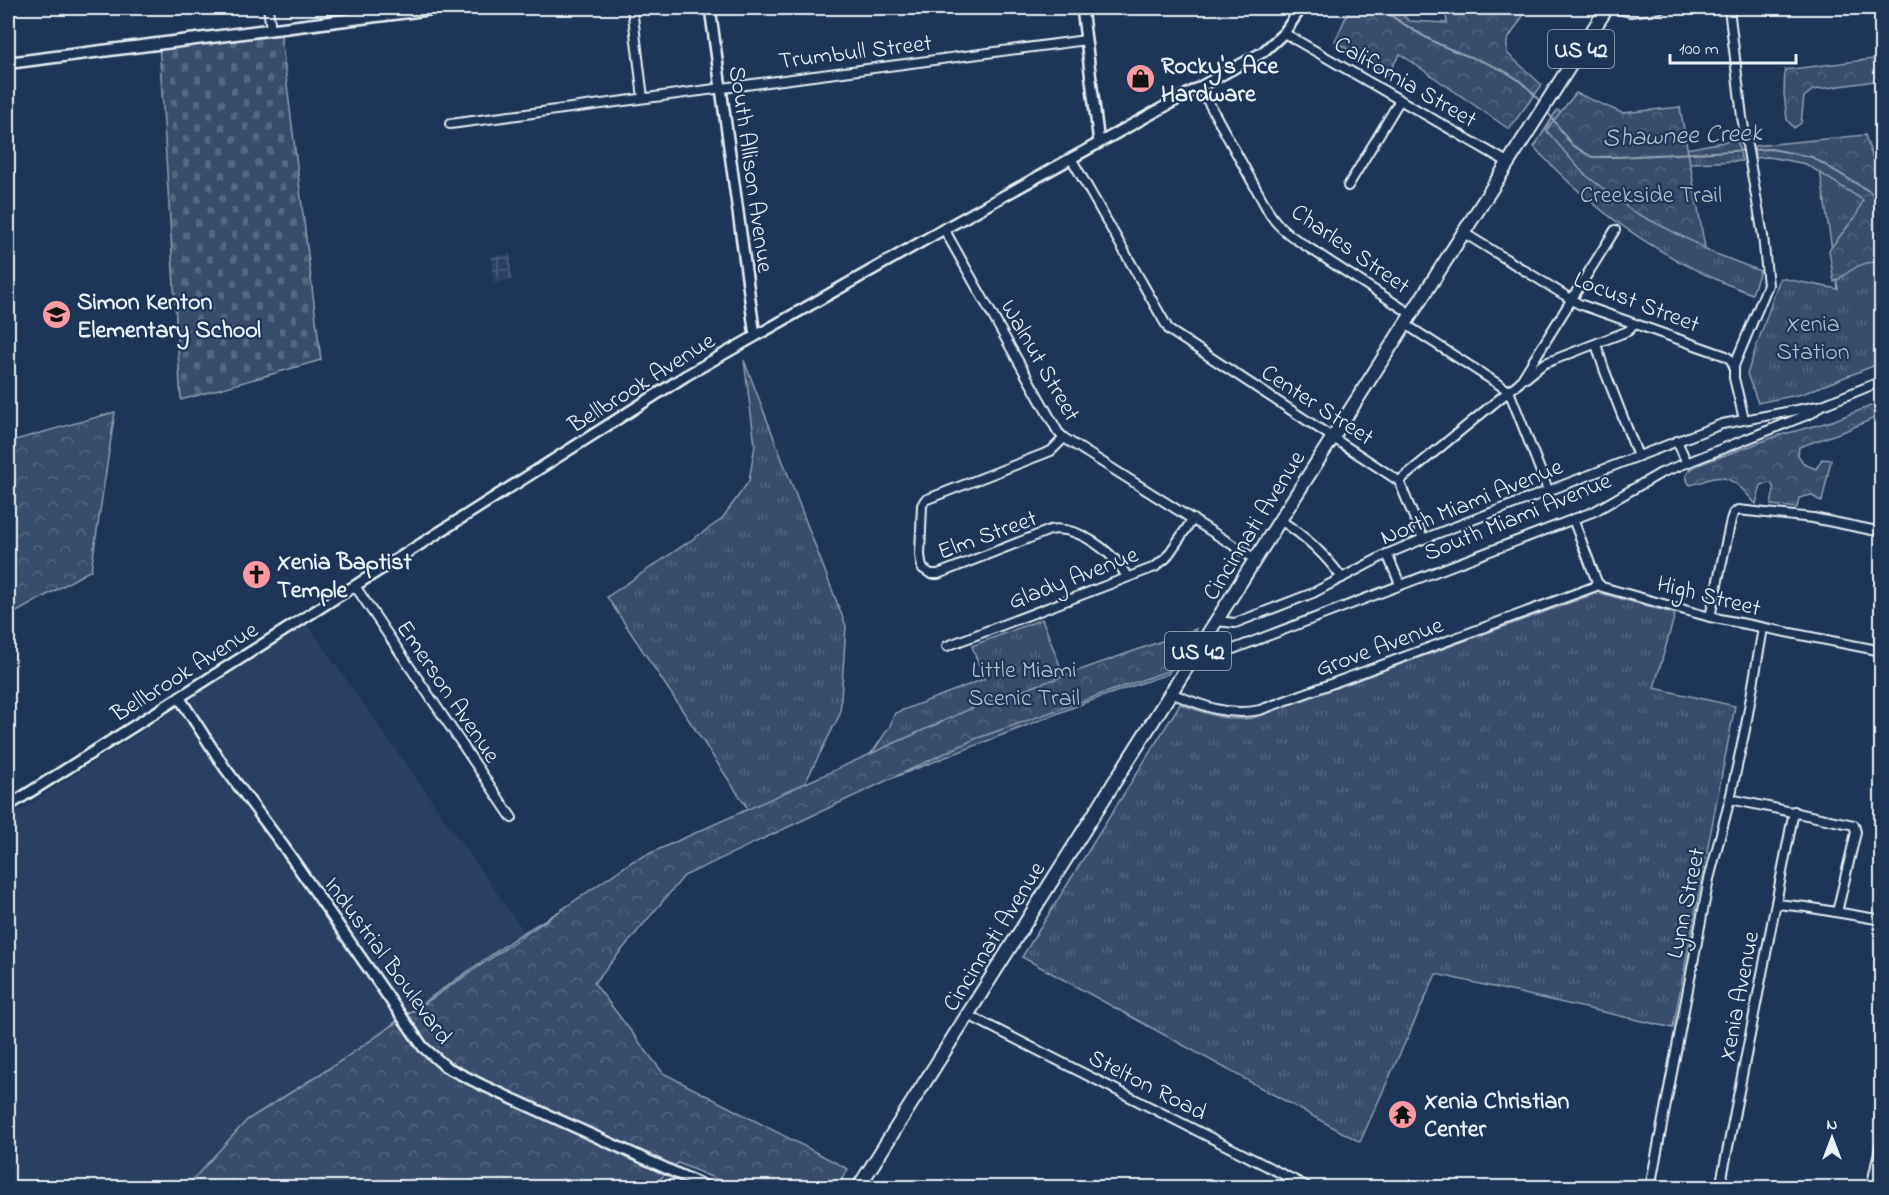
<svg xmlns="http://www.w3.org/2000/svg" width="1889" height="1195" font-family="'Indie Flower',sans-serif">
	<defs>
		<pattern id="industrial-grid" width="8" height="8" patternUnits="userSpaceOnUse" patternTransform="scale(1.5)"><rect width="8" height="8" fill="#2a4162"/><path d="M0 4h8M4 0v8" fill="none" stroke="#495d79"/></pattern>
		<pattern id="grass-tufts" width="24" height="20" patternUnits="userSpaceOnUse" patternTransform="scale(1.5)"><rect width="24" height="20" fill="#374d6c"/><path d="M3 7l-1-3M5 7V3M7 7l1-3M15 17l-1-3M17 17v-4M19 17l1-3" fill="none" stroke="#546782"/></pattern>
		<pattern id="forest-crowns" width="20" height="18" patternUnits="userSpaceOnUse" patternTransform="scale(1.5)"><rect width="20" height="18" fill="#374d6c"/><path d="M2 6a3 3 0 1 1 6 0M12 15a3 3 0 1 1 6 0" fill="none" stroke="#546782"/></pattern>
		<pattern id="cemetery-stones" width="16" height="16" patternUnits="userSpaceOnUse" patternTransform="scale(1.5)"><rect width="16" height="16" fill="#374d6c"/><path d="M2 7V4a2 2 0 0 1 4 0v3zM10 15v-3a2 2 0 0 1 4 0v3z" fill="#546782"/></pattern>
	</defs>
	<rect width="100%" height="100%" fill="#1d3557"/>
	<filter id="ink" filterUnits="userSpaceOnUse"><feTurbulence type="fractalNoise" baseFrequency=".0167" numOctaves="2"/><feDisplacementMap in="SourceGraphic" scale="12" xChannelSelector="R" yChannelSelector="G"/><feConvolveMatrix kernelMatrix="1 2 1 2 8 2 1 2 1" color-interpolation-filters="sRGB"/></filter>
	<g filter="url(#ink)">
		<polygon fill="#2a4162" points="307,624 526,934 333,1066 247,1120 185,1187 8,1188 8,818"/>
		<polygon fill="url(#industrial-grid)" points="510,254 512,280 493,282 491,256"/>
		<g fill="url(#grass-tufts)" stroke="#909fb2" stroke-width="1.5">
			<path d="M1557 110C1581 121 1631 149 1655 150 1683 152 1711 144 1737 139L1742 161 1690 163 1703 249 1760 271 1752 294C1667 263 1595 214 1534 147Z"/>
			<polygon points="1818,158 1881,190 1881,363 1802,394 1758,403 1747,374 1780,278 1838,289"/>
			<polygon points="744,360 846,626 840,714 805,783 796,787 865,759 874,750 890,726 895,713 984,679 972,646 1042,619 1066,681 1195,632 1168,674 1084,703 854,793 686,870 237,1187 184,1188 205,1168 295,1101 394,1023 521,934 570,905 748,809 607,597 721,520 749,481 755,445"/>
			<path d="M1594 594H1604L1675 614 1654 688 1735 706 1673 1028 1436 974 1360 1142 1022 957 1180 704C1206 713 1225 722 1253 718Z"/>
		</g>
		<g fill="url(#forest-crowns)" stroke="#909fb2" stroke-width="1.5">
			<polygon points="1350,8 1396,8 1409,21 1447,23 1445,8 1528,8 1507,41 1507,53 1542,85 1509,129 1400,54 1387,75 1335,41"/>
			<polygon points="1881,58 1881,80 1813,90 1804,97 1801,123 1794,128 1787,120 1784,93 1785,70"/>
			<polygon points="1576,93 1622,113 1680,107 1705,248 1632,211 1583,173 1546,130"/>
			<path d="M1865 135 1881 183V264C1864 257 1848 273 1834 282L1829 250 1856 216 1863 200 1806 164 1769 157 1755 158 1754 146Z"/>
			<path d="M1881 402V415L1845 431 1799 447 1798 455 1804 464 1816 469 1822 459 1831 460 1822 502 1811 495 1799 498 1797 508 1771 505 1774 489 1771 483 1761 485 1756 504C1745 492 1732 474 1713 478 1705 480 1698 484 1690 485 1681 474 1691 468 1701 464L1777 436 1832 421Z"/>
			<polygon points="115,412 91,570 8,617 8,442"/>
			<polygon points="1196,629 1173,669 975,739 684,876 594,983 663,1073 848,1169 837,1187 735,1187 678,1163 650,1188 185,1188 247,1120 333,1066 633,861 970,709"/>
		</g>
		<polygon fill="url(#cemetery-stones)" stroke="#909fb2" stroke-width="1.5" points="280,28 321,360 181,400 159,43"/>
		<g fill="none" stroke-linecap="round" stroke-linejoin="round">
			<g stroke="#95a4b5" stroke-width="2">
				<path d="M1379 8C1400 21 1420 36 1443 46 1482 64 1513 65 1541 103"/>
				<polyline points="1546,110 1572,145 1592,157 1617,157 1771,149 1812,157 1882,199"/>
			</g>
			<defs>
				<g id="minor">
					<polyline points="268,8 271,29"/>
					<polyline points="632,8 643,98"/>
					<polyline points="1615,8 1630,12 1661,8"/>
					<polyline points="1729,8 1742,117 1763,236 1768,285 1734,366 1734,378 1744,419"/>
					<polyline points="1284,33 1509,163"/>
					<path d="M1200 87 1270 214C1282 233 1302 243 1320 255 1350 275 1381 294 1411 314"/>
					<polyline points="450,124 1086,40"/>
					<polyline points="1071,158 1169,330 1399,481 1423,539"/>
					<polyline points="1348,186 1400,100"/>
					<polyline points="944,229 1058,432 1064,438 1255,559"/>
					<polyline points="1464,233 1579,304 1726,356 1731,360 1734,366"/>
					<polyline points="1405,324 1509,391 1548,490"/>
					<polyline points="1596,344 1604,369 1638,456"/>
					<polyline points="1526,378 1543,364 1628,331 1634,325"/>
					<path d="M1064 438 1051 451 925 500 922 505 920 555 922 568 931 574H938L1050 530C1078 525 1115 553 1127 577"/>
					<polyline points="1677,441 1687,463"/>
					<polyline points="1399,481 1520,382 1615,230"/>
					<polyline points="1573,519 1597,582 1602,587 1710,617 1882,651"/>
					<path d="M1280 520C1305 536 1325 554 1342 578"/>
					<polyline points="1387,554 1400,584"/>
					<polyline points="355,586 512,818"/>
					<polyline points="1710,617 1731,520 1733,514 1738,510 1813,518 1882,532"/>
					<polyline points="1217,621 1235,623 1313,593 1387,554 1423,539 1722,424 1818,406"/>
					<polyline points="947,646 1155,567 1166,558 1193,519"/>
					<polyline points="1194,656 1205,658 1215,656 1595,511 1661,473 1812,413 1820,406 1882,381"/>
					<path d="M1171 693C1201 705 1227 717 1260 710L1599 585"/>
					<polyline points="1730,799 1854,825 1856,832 1837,912"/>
					<polyline points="1776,904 1806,907 1882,920"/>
					<polyline points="968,1015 1310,1188"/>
					<polyline points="1650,1188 1709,879 1730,799 1746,725 1763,628"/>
					<polyline points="1720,1188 1794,811"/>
					<polyline points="1871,1188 1882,1138"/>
				</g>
				<g id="tertiary">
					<polyline points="710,8 755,336"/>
					<polyline points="1082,8 1099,143"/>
					<polyline points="179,697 225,768 284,847 423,1047 446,1067 482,1085 709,1188"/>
					<polyline points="8,806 687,375 944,229 1263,52 1284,33 1301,8"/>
				</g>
				<polyline id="secondary" points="8,63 440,8"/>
				<polyline id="trunk" points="858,1188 1280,520 1607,8"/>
			</defs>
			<use href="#minor" stroke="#e8f1f8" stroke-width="12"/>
			<use href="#tertiary" stroke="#e8f1f8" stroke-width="14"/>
			<use href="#secondary" stroke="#e8f1f8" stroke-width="15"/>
			<use href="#trunk" stroke="#e8f1f8" stroke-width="16"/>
			<use href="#minor" stroke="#1d3557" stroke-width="8"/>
			<use href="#tertiary" stroke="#1d3557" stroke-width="9"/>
			<use href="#secondary" stroke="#1d3557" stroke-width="10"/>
			<use href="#trunk" stroke="#1d3557" stroke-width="12"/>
		</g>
	</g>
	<defs>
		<symbol id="shop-disc" viewBox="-11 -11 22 22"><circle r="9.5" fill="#ff9aa2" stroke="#1d3557"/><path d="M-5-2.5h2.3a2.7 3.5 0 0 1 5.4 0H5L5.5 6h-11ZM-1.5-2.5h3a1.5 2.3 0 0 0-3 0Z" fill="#111"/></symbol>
		<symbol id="school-disc" viewBox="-11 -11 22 22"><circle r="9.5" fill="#ff9aa2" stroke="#1d3557"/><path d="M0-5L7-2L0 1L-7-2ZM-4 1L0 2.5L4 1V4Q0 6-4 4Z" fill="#111"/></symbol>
		<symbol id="church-disc" viewBox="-11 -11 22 22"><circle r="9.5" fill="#ff9aa2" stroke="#1d3557"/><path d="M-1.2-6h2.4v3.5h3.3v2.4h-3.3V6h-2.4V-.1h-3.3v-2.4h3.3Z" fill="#111"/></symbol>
		<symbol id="temple-disc" viewBox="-11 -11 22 22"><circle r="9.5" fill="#ff9aa2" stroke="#1d3557"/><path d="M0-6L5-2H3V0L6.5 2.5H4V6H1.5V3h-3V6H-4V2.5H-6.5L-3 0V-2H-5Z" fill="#111"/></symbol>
	</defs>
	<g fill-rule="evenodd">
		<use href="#shop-disc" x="1124" y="62" width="33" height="33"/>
		<use href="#school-disc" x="40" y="298" width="33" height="33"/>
		<use href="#church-disc" x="240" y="558" width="33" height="33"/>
		<use href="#temple-disc" x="1386" y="1098" width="33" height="33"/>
	</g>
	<g text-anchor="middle" stroke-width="4.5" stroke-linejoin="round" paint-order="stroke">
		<g fill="#1d3557" stroke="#abb9c8" stroke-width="1.5">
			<rect x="1548" y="30" width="66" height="38" rx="4.5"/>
			<rect x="1165" y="632" width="66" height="38" rx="4.5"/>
		</g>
		<g font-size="22" font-weight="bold" fill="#e8f1f8">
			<text x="1581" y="57">US 42</text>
			<text x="1198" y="659">US 42</text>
		</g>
		<g font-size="24" fill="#e8f1f8" stroke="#1d3557">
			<text transform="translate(855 51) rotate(-7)" y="8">Trumbull Street</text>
			<text transform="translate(1406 81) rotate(30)" y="8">California Street</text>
			<text transform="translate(752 169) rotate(82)" y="8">South Allison Avenue</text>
			<text transform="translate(1351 248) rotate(35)" y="8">Charles Street</text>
			<text transform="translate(1637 301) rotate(21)" y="8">Locust Street</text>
			<text transform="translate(1041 360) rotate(60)" y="8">Walnut Street</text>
			<text transform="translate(641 382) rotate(-32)" y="8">Bellbrook Avenue</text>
			<text transform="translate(1318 404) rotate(33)" y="8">Center Street</text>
			<text transform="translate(1471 501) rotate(-22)" y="8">North Miami Avenue</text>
			<text transform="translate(1517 516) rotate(-22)" y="8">South Miami Avenue</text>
			<text transform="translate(1253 525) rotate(-58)" y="8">Cincinnati Avenue</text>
			<text transform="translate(987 534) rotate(-20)" y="8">Elm Street</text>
			<text transform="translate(1073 577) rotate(-21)" y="8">Glady Avenue</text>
			<text transform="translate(1709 595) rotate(14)" y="8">High Street</text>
			<text transform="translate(1379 646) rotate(-20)" y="8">Grove Avenue</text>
			<text transform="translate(184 671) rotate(-32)" y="8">Bellbrook Avenue</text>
			<text transform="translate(449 691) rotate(56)" y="8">Emerson Avenue</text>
			<text transform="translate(1685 903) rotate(-78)" y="8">Lynn Street</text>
			<text transform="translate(993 936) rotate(-58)" y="8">Cincinnati Avenue</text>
			<text transform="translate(389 960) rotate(54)" y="8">Industrial Boulevard</text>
			<text transform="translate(1738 996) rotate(-79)" y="8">Xenia Avenue</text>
			<text transform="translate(1148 1084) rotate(27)" y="8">Stelton Road</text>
		</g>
		<g font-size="24" font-weight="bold" fill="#e8f1f8" stroke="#1d3557" text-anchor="start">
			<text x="1161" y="73">Rocky's Ace<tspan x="1161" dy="28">Hardware</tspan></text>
			<text x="77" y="309">Simon Kenton<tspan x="77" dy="28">Elementary School</tspan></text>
			<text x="277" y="569">Xenia Baptist<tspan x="277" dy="28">Temple</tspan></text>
			<text x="1424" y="1108">Xenia Christian<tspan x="1424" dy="28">Center</tspan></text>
		</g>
		<g font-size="24" fill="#b3c0ce" stroke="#1d3557">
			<text x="1651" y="202">Creekside Trail</text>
			<text x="1813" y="331">Xenia<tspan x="1813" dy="28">Station</tspan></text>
			<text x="1024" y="677">Little Miami<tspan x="1024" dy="28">Scenic Trail</tspan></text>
		</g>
		<g font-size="26" font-style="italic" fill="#b7c4d1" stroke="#1d3557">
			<text transform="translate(1682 134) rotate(-2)" y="9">Shawnee Creek</text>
		</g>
	</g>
	<rect width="1889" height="1195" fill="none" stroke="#1d3557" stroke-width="30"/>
	<rect x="15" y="15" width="1859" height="1165" fill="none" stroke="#e8f1f8" stroke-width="2" filter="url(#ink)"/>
	<g transform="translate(1832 1138)" stroke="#1d3557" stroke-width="4.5" paint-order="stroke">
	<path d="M0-4.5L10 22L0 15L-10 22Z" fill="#e8f1f8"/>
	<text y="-9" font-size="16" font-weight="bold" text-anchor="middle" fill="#e8f1f8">N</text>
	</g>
	<path d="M1670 54v9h126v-9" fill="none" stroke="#e8f1f8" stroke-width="3"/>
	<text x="1679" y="54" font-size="18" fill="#e8f1f8" stroke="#1d3557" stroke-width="4.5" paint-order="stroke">100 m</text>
</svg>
